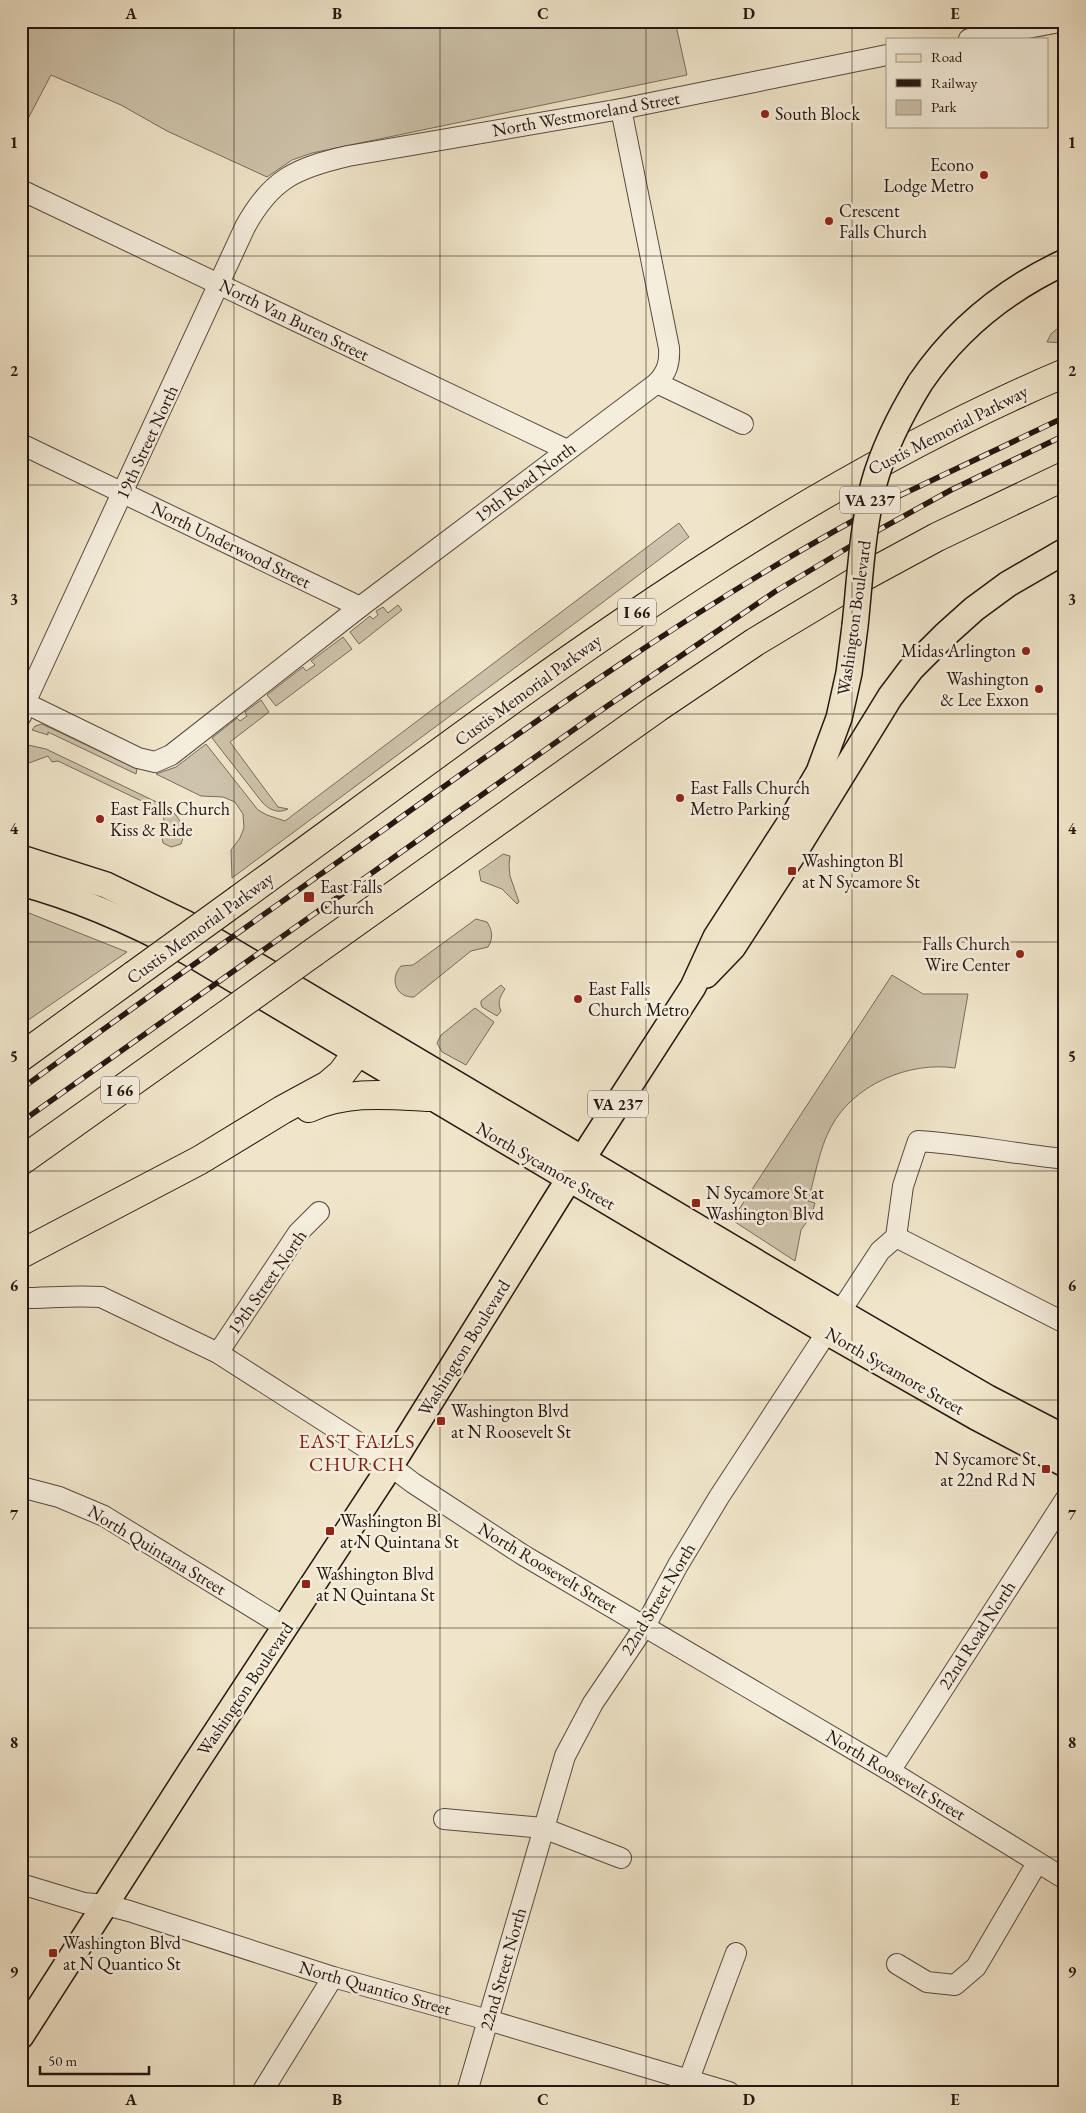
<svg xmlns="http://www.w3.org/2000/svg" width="1086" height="2113" font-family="'EB Garamond',serif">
	<rect width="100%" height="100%" fill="#f0e5ca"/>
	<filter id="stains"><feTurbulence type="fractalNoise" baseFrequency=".004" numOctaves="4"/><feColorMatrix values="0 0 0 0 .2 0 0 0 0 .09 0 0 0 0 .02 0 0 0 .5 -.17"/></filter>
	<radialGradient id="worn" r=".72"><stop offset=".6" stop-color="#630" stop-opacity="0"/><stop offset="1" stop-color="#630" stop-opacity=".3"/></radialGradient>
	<g fill="#cdc2aa" stroke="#796c5d">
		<polygon points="21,21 675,21 687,75 312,153 292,160 267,177 167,131 121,105 51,75 21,132"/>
		<polygon points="1065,322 1065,343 1047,342 1051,334"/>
		<polygon points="679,523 689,537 590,612 232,878 231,850 240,838 244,828 243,814 235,802 223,797 201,796 156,774 176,767 206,744 258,810 267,815 285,821"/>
		<polygon points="398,605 402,610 359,644 350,632 370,616 373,619 378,615 376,611 383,607 388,613"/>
		<polygon points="343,637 352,649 276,706 267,695 303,667 306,671 315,665 311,661"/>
		<path d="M261 700 269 712 230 742 278 807 288 809C278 814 269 810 262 802L212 738 237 718 240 721 247 716 245 712Z"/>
		<polygon points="42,724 137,769 136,774 48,732 48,735 32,730 35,726"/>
		<path d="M28 745 46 749 167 807C179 815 187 830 181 844L171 847 163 843C159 826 173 818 152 806L58 761 52 762 48 756 26 764H21V757Z"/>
		<polygon points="503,854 510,856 509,865 510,876 519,902 517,904 502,889 481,881 479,871"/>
		<polygon points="21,911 29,913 127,952 21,1025"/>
		<path d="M476 919 487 922C493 931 493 939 488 947L471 951 414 997C396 998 389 979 401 966L413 965Z"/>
		<path d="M892 975 923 994H968L955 1068C909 1061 853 1085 831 1127 819 1149 815 1177 808 1201L815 1203 811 1216 801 1230 795 1261 732 1220Z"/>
		<path d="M501 985 505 989C500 997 497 1002 501 1011L497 1016 482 1007 481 1004V1001Z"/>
		<polygon points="475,1008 494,1022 466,1065 442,1052 437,1043 441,1035"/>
	</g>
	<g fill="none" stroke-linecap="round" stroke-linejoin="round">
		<defs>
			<g id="minor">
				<polyline points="969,39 1065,21"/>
				<polyline points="21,190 567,450"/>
				<polyline points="657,383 743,424"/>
				<polyline points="21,444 360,607"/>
				<path d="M21 701 138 758 155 762 171 755 360 607 657 383C667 372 670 363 669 348L621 109"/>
				<path d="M21 716 25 703 245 227C271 179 296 168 348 156L621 109 887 55"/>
				<polyline points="896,1237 1065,1323"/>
				<path d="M21 1298C48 1298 75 1295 101 1297L218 1353 368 1449 413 1483 523 1555 890 1771 1065 1879"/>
				<polyline points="218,1353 298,1233 319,1212"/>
				<polyline points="21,1487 59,1497 104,1516 286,1628"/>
				<polyline points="890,1771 1065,1500"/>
				<polyline points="444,1819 543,1828 621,1858"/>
				<polyline points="21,1884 84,1903 106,1905 129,1911 333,1977 488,2020 729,2092"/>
				<polyline points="897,1964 927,1982 955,1985 976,1967 1037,1863"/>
				<polyline points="689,2079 736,1953"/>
				<polyline points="262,2092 333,1977"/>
				<path d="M467 2092 565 1756 593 1703 645 1626 678 1565 719 1497 880 1251 896 1237 903 1186 918 1141C967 1144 1016 1154 1065 1159"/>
			</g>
			<g id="major">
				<path d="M920 383C956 330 1007 289 1065 262"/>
				<polyline points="21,858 106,885 185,923 840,1312 988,1398 1065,1438"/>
				<path d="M21 883C81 899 134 923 188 952L827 1332 976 1417 1065 1464"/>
				<polyline points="706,975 733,947 799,845 890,697 911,669 945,635 974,609 1008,584 1065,551"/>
				<polyline points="21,2036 192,1769 391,1465 559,1195 693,987 716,937 789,824 819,772 839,718 849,673 855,626"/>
			</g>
			<g id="highway">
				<path d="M239 899C504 707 761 502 1065 373"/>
				<polyline points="314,952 657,708 755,642 865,576 937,537 1065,476"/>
				<polyline points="21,1057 134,975"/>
				<path d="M309 1108C347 1090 389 1095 430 1097"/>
				<polyline points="21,1161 219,1020"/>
				<polyline points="21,1254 200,1160 282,1110 328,1085 341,1074 357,1053"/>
			</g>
		</defs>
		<use href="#minor" stroke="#584a3e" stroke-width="22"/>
		<use href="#major" stroke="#251610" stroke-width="28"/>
		<use href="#highway" stroke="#251610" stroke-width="30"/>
		<use href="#minor" stroke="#f5eedd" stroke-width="20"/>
		<use href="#major" stroke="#f0e5ca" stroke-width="25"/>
		<use href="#highway" stroke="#f0e5ca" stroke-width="28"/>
		<defs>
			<g id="rail">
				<polyline points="880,505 1065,417"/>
				<polyline points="875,532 951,490 1065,435"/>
				<path d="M21 1089C142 1001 264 914 386 828 539 718 693 609 858 518"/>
				<polyline points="21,1122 600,711 776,591 854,544"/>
			</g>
		</defs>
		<use href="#rail" stroke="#251610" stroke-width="5.5"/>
		<use href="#rail" stroke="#f5eedd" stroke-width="4" stroke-dasharray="11" stroke-linecap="butt"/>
		<defs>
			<path id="major-bridge" d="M855 626C860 579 862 530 874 483 884 447 901 414 920 383"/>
			<g id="highway-bridge">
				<polyline points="134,975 239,899"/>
				<polyline points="219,1020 314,952"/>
			</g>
		</defs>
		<use href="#major-bridge" stroke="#251610" stroke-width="28" stroke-linecap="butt"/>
		<use href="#highway-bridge" stroke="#251610" stroke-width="30" stroke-linecap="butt"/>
		<use href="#major-bridge" stroke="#f0e5ca" stroke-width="25"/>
		<use href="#highway-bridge" stroke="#f0e5ca" stroke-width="28"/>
	</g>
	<path fill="none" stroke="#251610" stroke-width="1" stroke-opacity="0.55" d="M234 21V2092M440 21V2092M646 21V2092M852 21V2092M21 256H1065M21 485H1065M21 714H1065M21 942H1065M21 1171H1065M21 1400H1065M21 1628H1065M21 1857H1065"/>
	<g fill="#8f2418" stroke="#f5eedd" stroke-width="2">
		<circle cx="765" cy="114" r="5"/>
		<circle cx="984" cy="175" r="5"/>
		<circle cx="829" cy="221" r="5"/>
		<circle cx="1026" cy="651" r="5"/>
		<circle cx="1039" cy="689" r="5"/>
		<circle cx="680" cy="798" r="5"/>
		<circle cx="100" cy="819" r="5"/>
		<rect x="787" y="866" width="10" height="10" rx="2.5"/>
		<rect x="303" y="891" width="12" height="12" rx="2.5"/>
		<circle cx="1020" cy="954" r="5"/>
		<circle cx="578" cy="999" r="5"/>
		<rect x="691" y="1198" width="10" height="10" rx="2.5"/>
		<rect x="436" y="1416" width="10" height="10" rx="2.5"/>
		<rect x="1041" y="1464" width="10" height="10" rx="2.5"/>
		<rect x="325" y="1526" width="10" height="10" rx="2.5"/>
		<rect x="301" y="1579" width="10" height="10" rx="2.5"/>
		<rect x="48" y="1948" width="10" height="10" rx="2.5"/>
	</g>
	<g text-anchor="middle" stroke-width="5" stroke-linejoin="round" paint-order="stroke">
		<g fill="#f5eedd" stroke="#63574e" stroke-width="1">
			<rect x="840" y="486.5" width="60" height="27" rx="4"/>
			<rect x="618" y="598.5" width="38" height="27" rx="4"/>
			<rect x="101" y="1076.5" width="38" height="27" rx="4"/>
			<rect x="588" y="1090.5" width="60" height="27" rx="4"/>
		</g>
		<g font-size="16" font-weight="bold" fill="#251610">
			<text x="870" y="506">VA 237</text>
			<text x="637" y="618">I 66</text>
			<text x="120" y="1096">I 66</text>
			<text x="618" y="1110">VA 237</text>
		</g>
		<g font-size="18" fill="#251610" stroke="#f5eedd">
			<text transform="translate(586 114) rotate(-10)" y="6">North Westmoreland Street</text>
			<text transform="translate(294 320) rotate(26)" y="6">North Van Buren Street</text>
			<text transform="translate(948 430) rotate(-27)" y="6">Custis Memorial Parkway</text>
			<text transform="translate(147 442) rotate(-65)" y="6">19th Street North</text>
			<text transform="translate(525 482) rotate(-37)" y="6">19th Road North</text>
			<text transform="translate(231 545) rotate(26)" y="6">North Underwood Street</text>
			<text transform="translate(854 618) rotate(-82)" y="6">Washington Boulevard</text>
			<text transform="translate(528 690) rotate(-36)" y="6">Custis Memorial Parkway</text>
			<text transform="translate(200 928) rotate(-36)" y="6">Custis Memorial Parkway</text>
			<text transform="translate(546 1166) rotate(30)" y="6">North Sycamore Street</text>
			<text transform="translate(267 1282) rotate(-55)" y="6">19th Street North</text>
			<text transform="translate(464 1348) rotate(-58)" y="6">Washington Boulevard</text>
			<text transform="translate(895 1371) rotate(30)" y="6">North Sycamore Street</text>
			<text transform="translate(157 1550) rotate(31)" y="6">North Quintana Street</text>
			<text transform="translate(548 1568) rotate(31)" y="6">North Roosevelt Street</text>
			<text transform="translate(658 1599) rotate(-59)" y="6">22nd Street North</text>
			<text transform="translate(977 1635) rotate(-57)" y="6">22nd Road North</text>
			<text transform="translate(245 1689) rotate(-56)" y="6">Washington Boulevard</text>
			<text transform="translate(896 1775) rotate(31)" y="6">North Roosevelt Street</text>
			<text transform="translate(503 1969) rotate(-74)" y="6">22nd Street North</text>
			<text transform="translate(375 1988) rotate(16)" y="6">North Quantico Street</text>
		</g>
		<g font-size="18" fill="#251610" stroke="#f5eedd" text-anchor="start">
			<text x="775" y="120">South Block</text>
			<text x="974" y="171" text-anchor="end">Econo<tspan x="974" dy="21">Lodge Metro</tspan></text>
			<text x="839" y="217">Crescent<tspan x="839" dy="21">Falls Church</tspan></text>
			<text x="1016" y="657" text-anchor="end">Midas Arlington</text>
			<text x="1029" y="685" text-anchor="end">Washington<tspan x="1029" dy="21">&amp; Lee Exxon</tspan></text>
			<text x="690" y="794">East Falls Church<tspan x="690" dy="21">Metro Parking</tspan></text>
			<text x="110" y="815">East Falls Church<tspan x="110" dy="21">Kiss &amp; Ride</tspan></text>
			<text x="802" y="867">Washington Bl<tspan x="802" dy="21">at N Sycamore St</tspan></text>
			<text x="320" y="893">East Falls<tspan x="320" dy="21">Church</tspan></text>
			<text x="1010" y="950" text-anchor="end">Falls Church<tspan x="1010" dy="21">Wire Center</tspan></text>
			<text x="588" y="995">East Falls<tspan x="588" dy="21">Church Metro</tspan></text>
			<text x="706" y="1199">N Sycamore St at<tspan x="706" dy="21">Washington Blvd</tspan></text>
			<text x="451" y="1417">Washington Blvd<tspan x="451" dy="21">at N Roosevelt St</tspan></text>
			<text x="1036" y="1465" text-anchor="end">N Sycamore St<tspan x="1036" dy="21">at 22nd Rd N</tspan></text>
			<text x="340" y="1527">Washington Bl<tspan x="340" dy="21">at N Quintana St</tspan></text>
			<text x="316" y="1580">Washington Blvd<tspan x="316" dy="21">at N Quintana St</tspan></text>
			<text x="63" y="1949">Washington Blvd<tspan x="63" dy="21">at N Quantico St</tspan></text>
		</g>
		<g font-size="20" letter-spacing="1" fill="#7a1f14" stroke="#f5eedd">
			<text x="357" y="1448">EAST FALLS<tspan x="357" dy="23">CHURCH</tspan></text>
		</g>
	</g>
	<rect width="1086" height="2113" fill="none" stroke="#f0e5ca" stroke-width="55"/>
	<rect x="886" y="38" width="162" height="90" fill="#f5eedd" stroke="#a2988b"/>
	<rect x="896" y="54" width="25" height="8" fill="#f0e5ca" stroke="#a2988b"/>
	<text x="931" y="62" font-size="15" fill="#251610">Road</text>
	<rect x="896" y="79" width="25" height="8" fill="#251610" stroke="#a2988b"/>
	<text x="931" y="88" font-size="15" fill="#251610">Railway</text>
	<rect x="896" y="100" width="25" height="15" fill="#cdc2aa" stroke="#a2988b"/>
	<text x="931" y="112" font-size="15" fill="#251610">Park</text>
	<path d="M40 2066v8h109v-8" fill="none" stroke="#251610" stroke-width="2.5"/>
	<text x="48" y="2066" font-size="15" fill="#251610" stroke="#f5eedd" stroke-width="4" paint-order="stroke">50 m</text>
	<rect x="28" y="28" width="1030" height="2058" fill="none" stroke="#251610" stroke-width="2"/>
	<g font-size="16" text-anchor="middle" font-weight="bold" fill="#251610">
		<text x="131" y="19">A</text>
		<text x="337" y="19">B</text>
		<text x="543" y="19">C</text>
		<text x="749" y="19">D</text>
		<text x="955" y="19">E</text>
		<text x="14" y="148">1</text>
		<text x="1072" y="148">1</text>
		<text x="14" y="376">2</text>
		<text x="1072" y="376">2</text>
		<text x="14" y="605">3</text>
		<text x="1072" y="605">3</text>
		<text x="14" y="834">4</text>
		<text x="1072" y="834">4</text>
		<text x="14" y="1062">5</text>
		<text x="1072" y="1062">5</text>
		<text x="14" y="1291">6</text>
		<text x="1072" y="1291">6</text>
		<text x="14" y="1520">7</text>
		<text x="1072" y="1520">7</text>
		<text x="14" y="1748">8</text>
		<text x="1072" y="1748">8</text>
		<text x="14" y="1977">9</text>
		<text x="1072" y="1977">9</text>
		<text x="131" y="2105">A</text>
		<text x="337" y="2105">B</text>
		<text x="543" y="2105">C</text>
		<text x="749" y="2105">D</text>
		<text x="955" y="2105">E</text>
	</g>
	<rect width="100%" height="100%" filter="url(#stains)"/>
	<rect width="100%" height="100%" fill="url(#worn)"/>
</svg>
